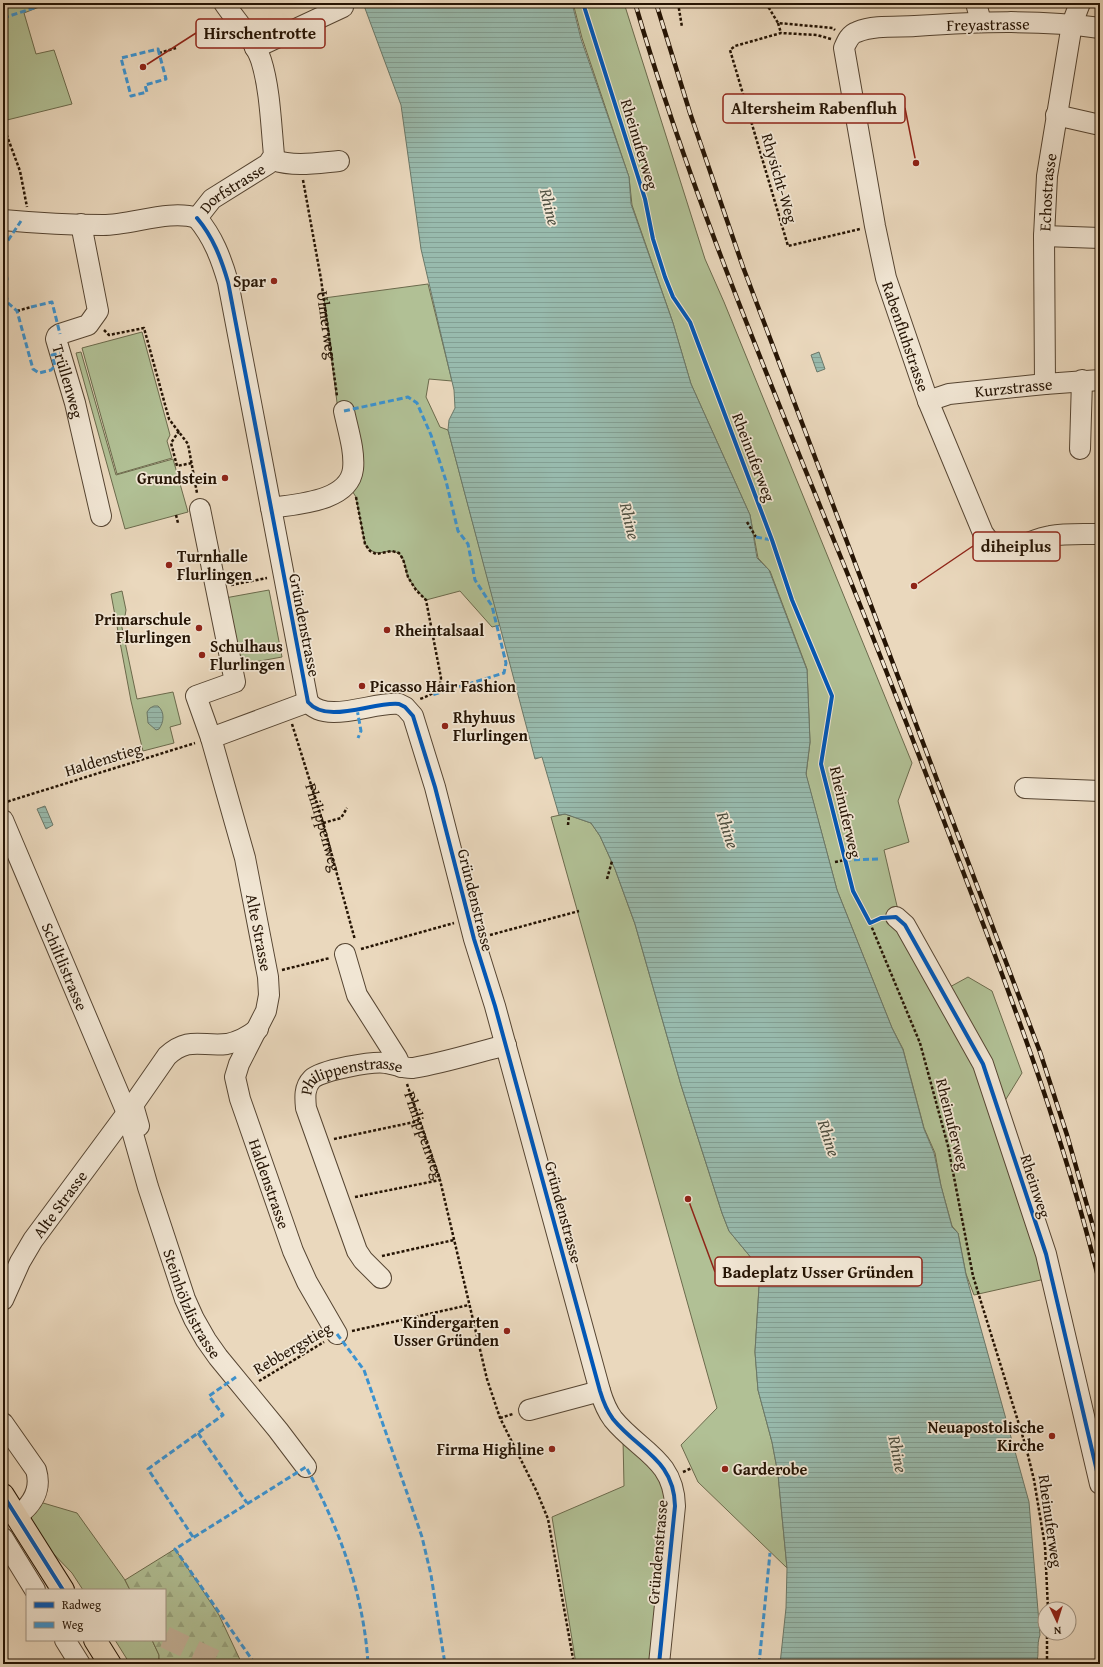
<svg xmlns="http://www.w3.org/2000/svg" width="1103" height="1667" font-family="'Gentium Book Plus',serif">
	<defs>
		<pattern id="forest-firs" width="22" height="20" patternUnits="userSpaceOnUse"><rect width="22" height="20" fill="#b1c095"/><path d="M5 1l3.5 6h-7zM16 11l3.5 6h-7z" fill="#98a47f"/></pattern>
		<pattern id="water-rules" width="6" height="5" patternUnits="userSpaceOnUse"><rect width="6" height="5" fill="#98baad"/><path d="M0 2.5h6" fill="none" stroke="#839f93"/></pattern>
	</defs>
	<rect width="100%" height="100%" fill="#ead8bd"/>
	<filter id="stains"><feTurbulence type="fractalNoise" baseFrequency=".005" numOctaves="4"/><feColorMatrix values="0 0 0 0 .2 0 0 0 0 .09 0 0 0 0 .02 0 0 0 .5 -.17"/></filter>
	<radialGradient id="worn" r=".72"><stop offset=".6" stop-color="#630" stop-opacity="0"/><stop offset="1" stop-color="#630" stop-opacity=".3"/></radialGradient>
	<g fill="#b1c095" stroke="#6b6a4c">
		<polygon points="3,3 49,3 24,13 36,54 54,50 72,104 3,121"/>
		<polygon points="573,3 624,3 705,259 724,302 912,763 898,801 909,842 884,850 897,906 986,1061 1054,1277 974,1295 966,1274 958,1233 952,1226 941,1186 935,1153 924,1128 903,1049 892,1028 837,890 806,775 810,742 807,669 770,571 758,558 750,515 691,384 673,323 632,205 629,177 582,38"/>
		<path d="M428 284 452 381 429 379 426 397 440 427 448 430 500 625 492 627 460 591 426 600C420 593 412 585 408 577 405 570 406 559 399 554 387 545 378 562 365 544L356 497 347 483 324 298Z"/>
		<polygon points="142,332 170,435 167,441 172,458 117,474 82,348"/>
		<polygon points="81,352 116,475 173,459 188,512 125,529 76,353"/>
		<polygon points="269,590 282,657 238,665 225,598"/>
		<polygon points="122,591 126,610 125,616 120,618 137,699 173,692 181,724 170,727 174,743 143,751 131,701 111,594"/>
		<polygon points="565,814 591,823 600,836 615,869 635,924 681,1085 722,1213 729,1231 753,1260 758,1270 759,1287 755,1352 758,1390 772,1442 778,1474 787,1568 698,1482 681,1445 717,1408 551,817"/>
		<polygon points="968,977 992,991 1022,1073 1003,1104 948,988"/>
		<polygon points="623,1439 655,1468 669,1498 652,1664 576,1664 552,1517 624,1486"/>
		<polygon points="33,1500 77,1513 125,1580 130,1590 83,1590 72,1573 17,1516"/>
		<polygon points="115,1640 152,1640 159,1655 159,1664 130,1664"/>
	</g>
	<polygon fill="url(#forest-firs)" stroke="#6b6a4c" points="175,1549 219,1615 242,1664 159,1664 159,1655 152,1640 165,1640 165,1590 130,1590 125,1580"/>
	<g fill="url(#water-rules)" stroke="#6a7869">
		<path d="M363 3H572L581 39 629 177 631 204 673 323 691 384 750 515 757 558 769 570 807 670 810 742 806 774 837 890 892 1028 903 1050 924 1129 934 1153 941 1186 952 1227 958 1233 966 1275 1029 1502 1040 1635C1036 1646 1040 1654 1036 1664H780L786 1608 787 1568 778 1474 772 1442 758 1390 755 1352 759 1287 758 1270 753 1260 729 1231 722 1213 681 1085 635 924 615 869 600 836 591 823 565 814 559 815 542 757 535 759 448 430 449 420 455 408 454 390 421 249 401 105Z"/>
		<polygon points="819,352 825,369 817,372 811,355"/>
		<path d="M154 706H158C165 712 164 722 159 729L156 730 148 723 147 712 150 708Z"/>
		<polygon points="45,806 53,825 46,829 37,809"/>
	</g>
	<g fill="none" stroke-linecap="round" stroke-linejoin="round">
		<polyline stroke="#c3b198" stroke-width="22" stroke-dasharray="22 11" stroke-linecap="butt" points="165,1637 222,1664"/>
		<defs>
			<g id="minor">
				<polyline points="976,3 981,22"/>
				<path id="s4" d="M1100 28C1039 19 976 22 915 26 897 27 874 25 857 32 850 34 847 41 844 48L875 226 886 278 928 401 983 533C1002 563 1025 540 1050 536 1066 533 1083 534 1100 534"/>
				<polyline points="255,48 343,7"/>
				<polyline points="1056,115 1100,125"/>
				<path d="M273 160C294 167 317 163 339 161"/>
				<path d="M197 218C213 237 221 258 228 282L308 702C327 725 374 701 399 704L405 707 413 716 435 787 474 939 495 1006 600 1391C603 1401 607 1411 613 1419 639 1451 674 1459 675 1506L659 1664"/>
				<path id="s5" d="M197 218 212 199 268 164 274 155C271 125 270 88 261 60 254 39 236 21 224 3"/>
				<path d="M3 220C36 223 70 225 103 225 132 225 170 209 197 218"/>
				<path id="s6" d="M81 224 98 311 88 325 60 334 57 336 56 339 75 403 101 516"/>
				<polyline points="1044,236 1100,238"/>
				<path id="s7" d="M1045 384 1044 236 1047 176 1072 24 1080 3"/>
				<path id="s8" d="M928 401 949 394 1045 384 1100 380"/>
				<polyline points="1080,449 1082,380"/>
				<path d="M271 508C296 504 349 502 353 469 355 451 348 430 344 411"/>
				<polyline points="200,509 235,682 196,696 211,738"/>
				<path id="s9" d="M308 702 211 738 245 858 268 977 269 995 266 1011 239 1064 235 1077 240 1099 293 1251 307 1282 337 1334"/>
				<polyline points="1025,788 1100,791"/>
				<path id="s10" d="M3 820 127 1113 148 1187 185 1299 194 1319 206 1340 218 1357 278 1430 306 1467"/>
				<polyline points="896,917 905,925 983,1064 1046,1254 1100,1484"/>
				<polyline points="345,954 357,995 397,1058 401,1067"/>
				<path d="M139 1126 133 1105 167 1056C189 1036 202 1047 227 1044 239 1042 249 1036 258 1029"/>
				<path id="s11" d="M381 1278 363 1260 357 1251 306 1108C305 1098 304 1087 312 1079 321 1070 373 1061 386 1063 395 1064 404 1069 413 1068 444 1063 475 1053 506 1045"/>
				<path id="s12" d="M3 1300 20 1262 33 1240 127 1113"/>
				<polyline points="529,1410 600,1391"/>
				<path d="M3 1423 36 1470C42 1490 32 1505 17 1516"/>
				<polyline points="3,1538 35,1590"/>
				<polyline points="65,1640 80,1664"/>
			</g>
			<g id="major">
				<polyline points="3,1495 63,1590"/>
				<polyline points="95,1640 110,1664"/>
			</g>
		</defs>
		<use href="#minor" stroke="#564532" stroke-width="22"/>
		<use href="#major" stroke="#251404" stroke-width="24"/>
		<g stroke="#251404" stroke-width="2.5" stroke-dasharray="3 2" stroke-linecap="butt">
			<polyline points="678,3 682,27"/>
			<polyline points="766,3 778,23 833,28 835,30"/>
			<polyline points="778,23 781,33"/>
			<polyline points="831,39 817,35 781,33 735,46 730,50 788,246 860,229"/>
			<polyline points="159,53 176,48"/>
			<polyline points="3,125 20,171 27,207"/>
			<path id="s1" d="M303 180 321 279 337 396"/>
			<polyline points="17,311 31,307"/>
			<polyline points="104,330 109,335 144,328 169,419 188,444 197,493"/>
			<polyline points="179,431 171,443 177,466 192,463"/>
			<path d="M356 497 365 544 370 551 376 554 392 551 399 553 403 559 408 577 416 590 426 600 441 678C440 691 431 695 420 699"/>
			<polyline points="176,515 178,523"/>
			<polyline points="747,522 756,537"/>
			<polyline points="231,585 267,578"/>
			<path id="s2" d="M292 724 323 823 355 940"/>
			<polyline points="3,803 195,743"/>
			<polyline points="323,823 341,818 347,808"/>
			<polyline points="568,825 569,815"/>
			<polyline points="835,862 845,860"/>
			<polyline points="607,879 612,861"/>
			<polyline points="870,923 920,1043 948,1146 973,1276 1026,1447 1034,1480 1045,1546 1048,1609"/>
			<polyline points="490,935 579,911"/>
			<polyline points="361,949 454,923"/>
			<polyline points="282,970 330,958"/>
			<path id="s3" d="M407 1084 440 1180 487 1379 500 1418 537 1492 548 1519 574 1664"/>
			<polyline points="334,1139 419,1121"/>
			<polyline points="355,1197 440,1180"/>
			<polyline points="382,1256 454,1240"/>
			<polyline points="352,1331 469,1305"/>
			<polyline points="259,1381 324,1342"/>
			<polyline points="500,1418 513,1414"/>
			<polyline points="683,1472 692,1468"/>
			<polyline points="1047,1664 1047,1633"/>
		</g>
		<use href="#minor" stroke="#f1e6d4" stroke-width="20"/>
		<use href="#major" stroke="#ead8bd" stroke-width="22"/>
		<defs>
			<g id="rail">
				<path d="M635 3C689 188 763 365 835 543 881 655 924 768 967 882 1018 1014 1067 1147 1100 1285"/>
				<polyline points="656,3 690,113 743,267 1040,1052 1067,1135 1100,1251"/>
			</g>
		</defs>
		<use href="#rail" stroke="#251404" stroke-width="4.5"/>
		<use href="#rail" stroke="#f1e6d4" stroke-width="3" stroke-dasharray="9" stroke-linecap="butt"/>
		<g stroke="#3b93d1" stroke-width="3" stroke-dasharray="6 3" stroke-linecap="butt">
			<polyline points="3,18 49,3"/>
			<polygon points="158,49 166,79 145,85 147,92 131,96 121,58"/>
			<polyline points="3,248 21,221"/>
			<polyline points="3,259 7,279 4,288 8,303 17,311 33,369 39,373 51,370 55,366 52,355 60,353"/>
			<polyline points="31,307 52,302 60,334"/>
			<polyline points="344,411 408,397 417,403 431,435 446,481 458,531 468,544 475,580 492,606 506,663 504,673 432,695"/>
			<polyline points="756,537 772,540"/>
			<polyline points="357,709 361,731 358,738"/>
			<polyline points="845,860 880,859"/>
			<polyline points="337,1334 364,1370 406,1490 422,1537 431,1575 445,1664"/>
			<polyline points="198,1433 247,1503"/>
			<polyline points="193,1537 148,1469 223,1415 209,1396 236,1377"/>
			<path d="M255 1664 175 1549 306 1467C339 1528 364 1594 368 1664"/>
			<polyline points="759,1664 770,1553"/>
		</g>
		<defs>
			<g id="cycleway">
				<polyline points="583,3 645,199 653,239 665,277 673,297 690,322 772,540 792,600 832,696 821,764 853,891 870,923 881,918 896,917 905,925 983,1064 1046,1254 1100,1484"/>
				<path d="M197 218C213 237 221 258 228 282L308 702C327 725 374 701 399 704L405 707 413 716 435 787 474 939 495 1006 600 1391C603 1401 607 1411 613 1419 639 1451 674 1459 675 1506L659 1664"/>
				<polyline points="3,1495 63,1590"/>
			</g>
		</defs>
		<use href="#cycleway" stroke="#f1e6d4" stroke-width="6"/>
		<use href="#cycleway" stroke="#0057b8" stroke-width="4"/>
	</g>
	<g fill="#8f2418" stroke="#f1e6d4" stroke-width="1.5">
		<circle cx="274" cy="281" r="4"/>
		<circle cx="225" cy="478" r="4"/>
		<circle cx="169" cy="565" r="4"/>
		<circle cx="199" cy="628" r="4"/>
		<circle cx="387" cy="630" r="4"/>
		<circle cx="202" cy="655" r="4"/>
		<circle cx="362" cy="686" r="4"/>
		<circle cx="445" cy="726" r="4"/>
		<circle cx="507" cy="1331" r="4"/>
		<circle cx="1052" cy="1436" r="4"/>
		<circle cx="552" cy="1449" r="4"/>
		<circle cx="725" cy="1469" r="4"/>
	</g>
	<g text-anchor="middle" stroke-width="3.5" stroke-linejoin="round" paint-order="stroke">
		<g font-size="16" fill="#251404" stroke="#f1e6d4">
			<text transform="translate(988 24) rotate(-1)" y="6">Freyastrasse</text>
			<text transform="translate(640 144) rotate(73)" y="6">Rheinuferweg</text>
			<text transform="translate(780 178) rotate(74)" y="6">Rhysicht-Weg</text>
			<text dy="6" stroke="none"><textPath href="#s5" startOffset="47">Dorfstrasse</textPath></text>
			<text dy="6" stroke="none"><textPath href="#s7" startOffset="192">Echostrasse</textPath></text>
			<text dy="6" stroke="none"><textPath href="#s1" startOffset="147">Ulmerweg</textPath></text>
			<text dy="6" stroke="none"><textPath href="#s4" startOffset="561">Rabenfluhstrasse</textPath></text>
			<text dy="6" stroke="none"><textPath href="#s6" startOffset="186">Trüllenweg</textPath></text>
			<text dy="6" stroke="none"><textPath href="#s8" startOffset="87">Kurzstrasse</textPath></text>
			<text transform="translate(754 457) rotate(69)" y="6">Rheinuferweg</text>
			<text transform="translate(305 625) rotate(79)" y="6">Gründenstrasse</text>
			<text transform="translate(103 759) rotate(-17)" y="6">Haldenstieg</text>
			<text transform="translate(846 812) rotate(77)" y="6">Rheinuferweg</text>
			<text dy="6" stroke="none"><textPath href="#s2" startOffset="108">Philippenweg</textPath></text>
			<text transform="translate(476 900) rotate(76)" y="6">Gründenstrasse</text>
			<text dy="6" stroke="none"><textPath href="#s9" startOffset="304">Alte Strasse</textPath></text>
			<text dy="6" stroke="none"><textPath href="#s10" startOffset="159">Schiltlistrasse</textPath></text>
			<text dy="6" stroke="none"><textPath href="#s11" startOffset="257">Philippenstrasse</textPath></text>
			<text transform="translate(953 1124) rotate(76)" y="6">Rheinuferweg</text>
			<text dy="6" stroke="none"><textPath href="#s3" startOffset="54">Philippenweg</textPath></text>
			<text dy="6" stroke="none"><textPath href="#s9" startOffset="569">Haldenstrasse</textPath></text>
			<text transform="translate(1036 1186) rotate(72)" y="6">Rheinweg</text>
			<text dy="6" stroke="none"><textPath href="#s12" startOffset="112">Alte Strasse</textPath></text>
			<text transform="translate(564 1212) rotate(75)" y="6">Gründenstrasse</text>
			<text dy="6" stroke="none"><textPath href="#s10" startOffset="520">Steinhölzlistrasse</textPath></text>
			<text transform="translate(292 1348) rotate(-30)" y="6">Rebbergstieg</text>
			<text transform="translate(1051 1521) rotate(82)" y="6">Rheinuferweg</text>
			<text transform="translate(657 1552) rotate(-85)" y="6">Gründenstrasse</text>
		</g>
		<g font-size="16" font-weight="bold" fill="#251404" stroke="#f1e6d4" text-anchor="end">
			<text x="266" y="287">Spar</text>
			<text x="217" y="484">Grundstein</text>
			<text x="177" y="562" text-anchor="start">Turnhalle<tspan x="177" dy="18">Flurlingen</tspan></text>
			<text x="191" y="625">Primarschule<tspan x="191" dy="18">Flurlingen</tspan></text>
			<text x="395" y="636" text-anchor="start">Rheintalsaal</text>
			<text x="210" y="652" text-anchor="start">Schulhaus<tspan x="210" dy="18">Flurlingen</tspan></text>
			<text x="370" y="692" text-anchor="start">Picasso Hair Fashion</text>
			<text x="453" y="723" text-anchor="start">Rhyhuus<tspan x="453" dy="18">Flurlingen</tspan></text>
			<text x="499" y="1328">Kindergarten<tspan x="499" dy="18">Usser Gründen</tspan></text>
			<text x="1044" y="1433">Neuapostolische<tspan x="1044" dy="18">Kirche</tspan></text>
			<text x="544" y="1455">Firma Highline</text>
			<text x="733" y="1475" text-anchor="start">Garderobe</text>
		</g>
		<g font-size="17" font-style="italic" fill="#4d4e3f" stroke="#f1e6d4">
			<text transform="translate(550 207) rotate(76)" y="6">Rhine</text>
			<text transform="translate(630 521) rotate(76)" y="6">Rhine</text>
			<text transform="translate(728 830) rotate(72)" y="6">Rhine</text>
			<text transform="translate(829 1138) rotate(72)" y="6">Rhine</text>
			<text transform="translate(898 1454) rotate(78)" y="6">Rhine</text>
		</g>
	</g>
	<path fill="none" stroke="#8f2418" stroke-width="1.5" d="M143 67L196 33M916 163L905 108M914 586L973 546M688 1199L715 1272"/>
	<g fill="#8f2418" stroke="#f1e6d4" stroke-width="1.5">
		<circle cx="143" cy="67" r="4"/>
		<circle cx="916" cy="163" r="4"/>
		<circle cx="914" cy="586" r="4"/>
		<circle cx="688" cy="1199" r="4"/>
	</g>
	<g fill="#f1e6d4" stroke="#8f2418" stroke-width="1.5">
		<rect x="196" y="19" width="129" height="29" rx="4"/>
		<rect x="723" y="94" width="182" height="29" rx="4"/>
		<rect x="973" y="532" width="87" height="29" rx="4"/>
		<rect x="715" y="1257" width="207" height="29" rx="4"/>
	</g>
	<g font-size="17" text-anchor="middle" font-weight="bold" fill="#251404">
		<text x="260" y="39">Hirschentrotte</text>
		<text x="814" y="114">Altersheim Rabenfluh</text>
		<text x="1016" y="552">diheiplus</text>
		<text x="818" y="1278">Badeplatz Usser Gründen</text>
	</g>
	<rect width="1103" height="1667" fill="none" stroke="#ead8bd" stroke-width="16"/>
	<rect x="4" y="4" width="1095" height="1659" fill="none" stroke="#251404" stroke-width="2"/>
	<rect x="8" y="8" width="1087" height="1651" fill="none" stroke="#251404"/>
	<rect x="26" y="1589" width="140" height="52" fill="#f1e6d4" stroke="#9f9281"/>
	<rect x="34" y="1602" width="20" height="6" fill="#0057b8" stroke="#9f9281"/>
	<text x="62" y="1609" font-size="12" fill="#251404">Radweg</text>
	<rect x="34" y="1622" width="20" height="6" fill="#3b93d1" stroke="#9f9281"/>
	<text x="62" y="1629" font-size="12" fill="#251404">Weg</text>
	<g transform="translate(1057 1621) rotate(176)"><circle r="19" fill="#f1e6d4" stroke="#9f9281"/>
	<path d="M0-3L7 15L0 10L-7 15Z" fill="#8f2418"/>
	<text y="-6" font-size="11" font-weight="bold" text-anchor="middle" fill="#251404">N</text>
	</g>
	<rect width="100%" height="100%" filter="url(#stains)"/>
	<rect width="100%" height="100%" fill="url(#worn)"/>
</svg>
